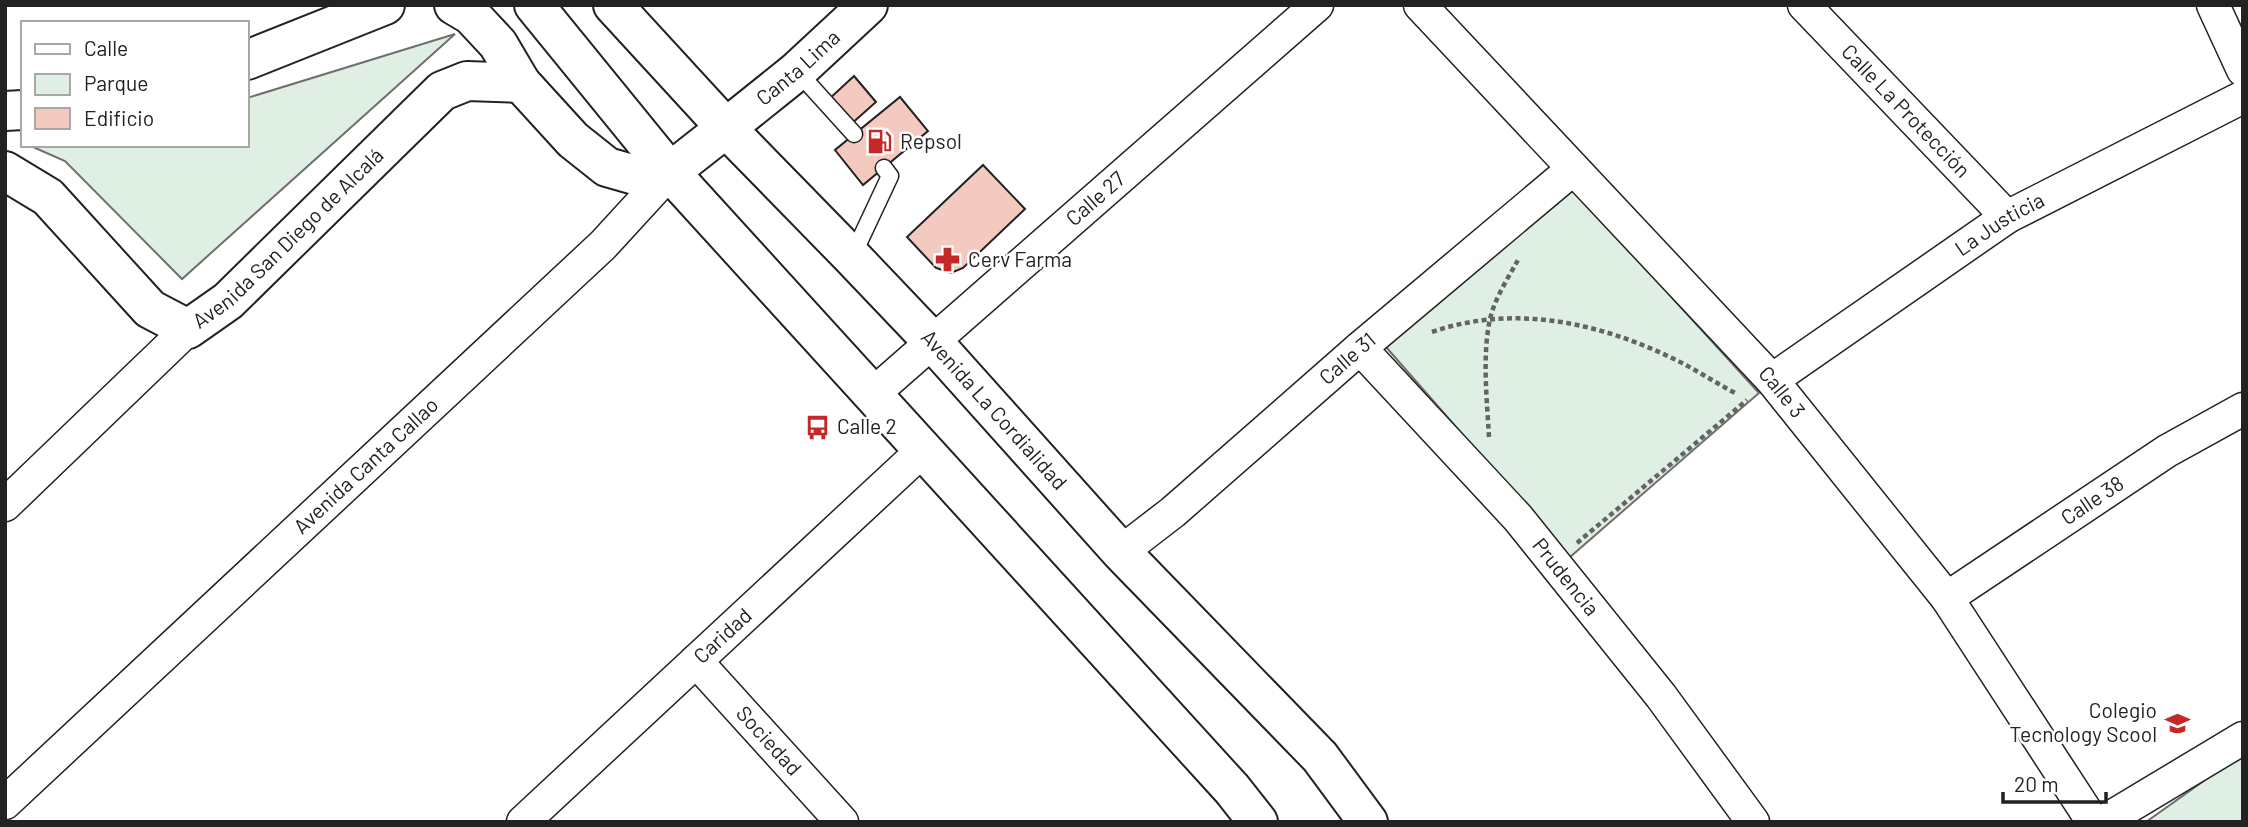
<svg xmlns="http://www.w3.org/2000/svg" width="2248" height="827" font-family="Barlow,sans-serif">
	<rect width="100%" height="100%" fill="#fff"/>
	<g fill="#e0efe3" stroke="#6f6f6f" stroke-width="2">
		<polygon points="455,34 182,279 65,161 33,147 247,145 247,98"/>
		<polygon points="1573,189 1759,393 1570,557 1386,347"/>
		<polygon points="2243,754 2243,822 2146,822 2236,758"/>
	</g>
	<g fill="#f3c9c0" stroke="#222" stroke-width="2">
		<polygon points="854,76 876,102 850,125 828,100"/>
		<polygon points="900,97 928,131 863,185 835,150"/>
		<polygon points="983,165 1025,209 963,268 951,273 936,268 907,237"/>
	</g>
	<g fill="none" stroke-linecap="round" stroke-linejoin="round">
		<defs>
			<g id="service">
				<polyline points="797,71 854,134"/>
				<polyline points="852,257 890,176 884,168"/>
			</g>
			<g id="minor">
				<path id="s1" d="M1420 5 1772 380 1947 598 2093 822"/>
				<path id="s2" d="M1804 5 2007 217"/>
				<polyline points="2213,5 2243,70"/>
				<path id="s3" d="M1360 348 1518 518 1661 696 1753 822"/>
				<path id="s4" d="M1772 380 2007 217 2243 97"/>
				<path id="s5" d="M873 394 1317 5"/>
				<polyline points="5,505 188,329"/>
				<path id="s6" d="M1121 552 1173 512 1360 348 1573 169"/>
				<path id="s7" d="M1947 598 2167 451 2243 409"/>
				<path id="s8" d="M696 661 842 822"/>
				<path id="s9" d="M5 803 603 245 670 172"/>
				<path id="s10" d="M523 822 923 450"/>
				<polyline points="2103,822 2243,738"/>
			</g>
			<g id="tertiary">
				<path id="s11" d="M726 128 797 71 868 5"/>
			</g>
			<g id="secondary">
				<polyline points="454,5 471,15 498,44 521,83 573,140 607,167 635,175 670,172"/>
				<polyline points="534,5 670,172 1232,789 1258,822"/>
				<path id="s12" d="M613 5 726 128 852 257 932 341 1121 552 1320 757 1368 822"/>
				<polyline points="247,60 385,5"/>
				<polyline points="5,111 23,110"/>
				<path id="s13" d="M5 171 48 197 150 309 188 329 228 301 442 91 467 81 521 83"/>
				<polyline points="670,172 726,128"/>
			</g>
		</defs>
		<use href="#service" stroke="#222" stroke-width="19"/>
		<use href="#minor" stroke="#222" stroke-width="35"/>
		<use href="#tertiary" stroke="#222" stroke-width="42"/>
		<use href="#secondary" stroke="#222" stroke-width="42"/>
		<g stroke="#646464" stroke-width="4.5" stroke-dasharray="5 3.5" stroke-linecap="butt">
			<path d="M1432 332C1513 304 1598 322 1674 359 1695 369 1714 382 1735 393"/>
			<path d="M1489 437C1487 400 1482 356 1490 319 1495 298 1508 278 1518 260"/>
			<polyline points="1577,543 1747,400"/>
		</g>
		<use href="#service" stroke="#fff" stroke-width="16"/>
		<use href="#minor" stroke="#fff" stroke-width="32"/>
		<use href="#tertiary" stroke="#fff" stroke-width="38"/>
		<use href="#secondary" stroke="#fff" stroke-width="38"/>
	</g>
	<defs>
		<symbol id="fuel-bare" viewBox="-9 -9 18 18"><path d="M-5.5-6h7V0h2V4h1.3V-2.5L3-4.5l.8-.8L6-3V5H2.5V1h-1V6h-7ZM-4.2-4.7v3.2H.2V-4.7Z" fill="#c62828" stroke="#fff" stroke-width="2.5" paint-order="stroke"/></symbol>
		<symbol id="pharmacy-bare" viewBox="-9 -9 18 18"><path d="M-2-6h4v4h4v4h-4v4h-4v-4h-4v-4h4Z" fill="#c62828" stroke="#fff" stroke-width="2.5" paint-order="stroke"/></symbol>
		<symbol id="bus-bare" viewBox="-9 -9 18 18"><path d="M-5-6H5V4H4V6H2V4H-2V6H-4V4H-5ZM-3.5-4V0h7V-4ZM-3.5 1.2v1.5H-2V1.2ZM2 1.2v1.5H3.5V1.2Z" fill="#c62828" stroke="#fff" stroke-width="2.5" paint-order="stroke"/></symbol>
		<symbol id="school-bare" viewBox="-9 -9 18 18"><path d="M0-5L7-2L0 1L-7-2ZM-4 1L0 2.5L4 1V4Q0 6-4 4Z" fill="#c62828" stroke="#fff" stroke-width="2.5" paint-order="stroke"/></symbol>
	</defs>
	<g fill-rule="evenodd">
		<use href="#fuel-bare" x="862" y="124" width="35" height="35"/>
		<use href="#pharmacy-bare" x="930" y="242" width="35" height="35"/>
		<use href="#bus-bare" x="800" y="410" width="35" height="35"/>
		<use href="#school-bare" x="2160" y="706" width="35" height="35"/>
	</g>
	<g text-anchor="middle" stroke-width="5" stroke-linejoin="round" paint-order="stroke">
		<g font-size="21" fill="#222" stroke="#fff">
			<text dy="7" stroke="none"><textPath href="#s11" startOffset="94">Canta Lima</textPath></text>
			<text dy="7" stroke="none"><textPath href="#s2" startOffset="147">Calle La Protección</textPath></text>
			<text dy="7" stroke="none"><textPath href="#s5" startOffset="296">Calle 27</textPath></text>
			<text dy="7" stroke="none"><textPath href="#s4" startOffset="276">La Justicia</textPath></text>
			<text dy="7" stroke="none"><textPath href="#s13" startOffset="380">Avenida San Diego de Alcalá</textPath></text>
			<text dy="7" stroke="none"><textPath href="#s6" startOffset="298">Calle 31</textPath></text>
			<text dy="7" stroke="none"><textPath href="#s1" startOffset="530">Calle 3</textPath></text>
			<text dy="7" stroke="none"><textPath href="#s12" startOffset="556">Avenida La Cordialidad</textPath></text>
			<text dy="7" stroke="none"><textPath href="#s9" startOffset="494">Avenida Canta Callao</textPath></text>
			<text dy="7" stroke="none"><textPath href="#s7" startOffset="175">Calle 38</textPath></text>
			<text dy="7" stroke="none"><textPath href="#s3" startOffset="308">Prudencia</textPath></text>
			<text dy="7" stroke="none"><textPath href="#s10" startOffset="273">Caridad</textPath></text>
			<text dy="7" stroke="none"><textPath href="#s8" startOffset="108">Sociedad</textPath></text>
		</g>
		<g font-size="21" fill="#222" stroke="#fff" text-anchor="start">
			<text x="900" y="149">Repsol</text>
			<text x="968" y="267">Cerv Farma</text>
			<text x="837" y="434">Calle 2</text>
			<text x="2157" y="718" text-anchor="end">Colegio<tspan x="2157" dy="24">Tecnology Scool</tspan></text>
		</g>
	</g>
	<rect width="2248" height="827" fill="none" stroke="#222222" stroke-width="14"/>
	<rect x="21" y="21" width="228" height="126" fill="#ffffff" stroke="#a7a7a7" stroke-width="2"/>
	<rect x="35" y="44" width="35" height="10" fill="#ffffff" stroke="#a7a7a7" stroke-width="2"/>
	<text x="84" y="56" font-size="21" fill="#222222">Calle</text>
	<rect x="35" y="74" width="35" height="21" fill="#e0efe3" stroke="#a7a7a7" stroke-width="2"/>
	<text x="84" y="91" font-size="21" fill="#222222">Parque</text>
	<rect x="35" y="108" width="35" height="21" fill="#f3c9c0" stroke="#a7a7a7" stroke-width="2"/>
	<text x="84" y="126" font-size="21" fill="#222222">Edificio</text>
	<path d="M2003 792v10h103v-10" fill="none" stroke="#222222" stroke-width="3.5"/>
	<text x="2014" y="792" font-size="21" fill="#222222" stroke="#ffffff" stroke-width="5" paint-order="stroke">20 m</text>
</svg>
